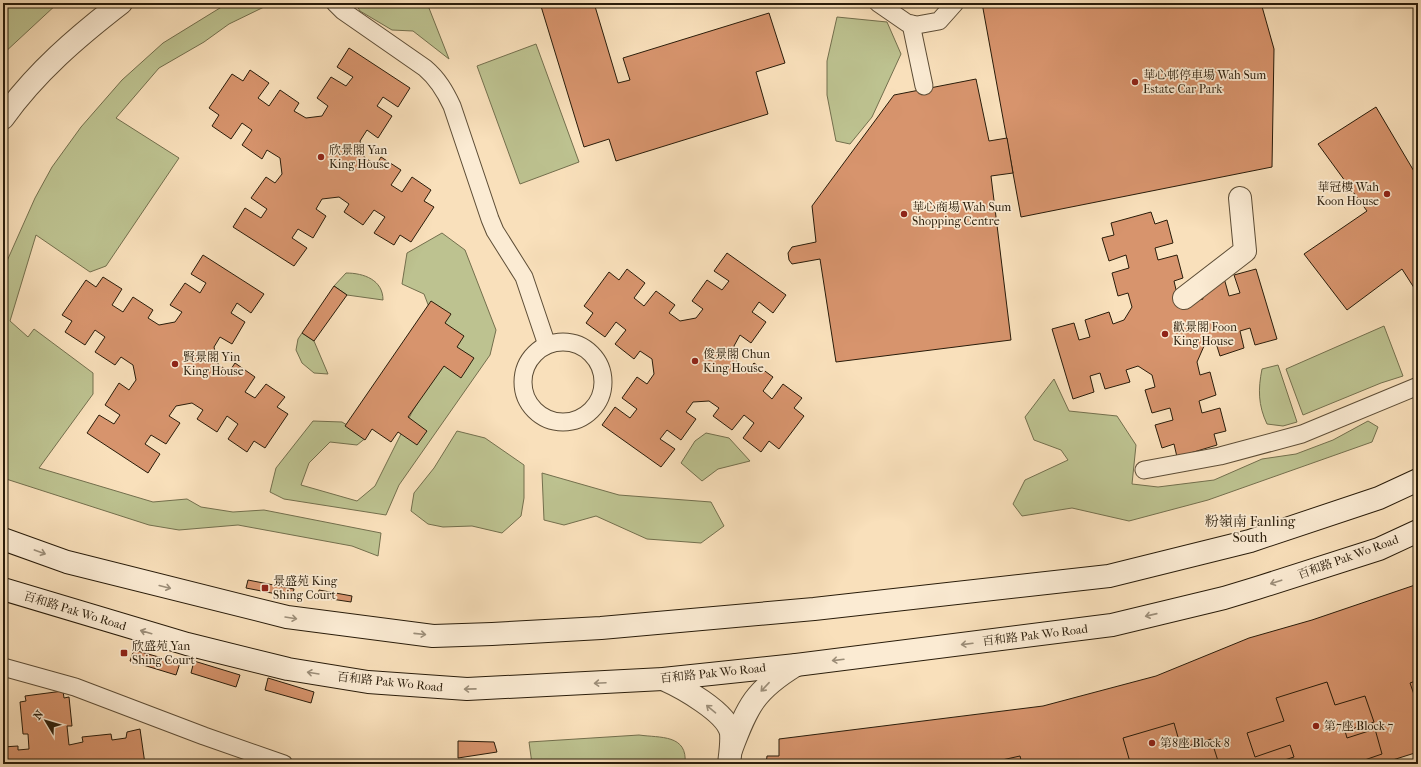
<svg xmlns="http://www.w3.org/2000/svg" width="1421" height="767" font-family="'IM FELL French Canon','Noto Serif TC',serif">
	<rect width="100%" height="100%" fill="#f9e0bb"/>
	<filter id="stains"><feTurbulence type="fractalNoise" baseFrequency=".005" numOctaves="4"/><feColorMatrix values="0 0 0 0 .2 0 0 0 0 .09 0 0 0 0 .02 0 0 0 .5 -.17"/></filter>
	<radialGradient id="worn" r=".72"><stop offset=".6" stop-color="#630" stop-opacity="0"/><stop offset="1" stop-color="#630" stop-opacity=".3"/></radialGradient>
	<g fill="#bdc290" stroke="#736f4d">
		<polygon points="3,3 58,3 3,54"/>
		<polygon points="228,3 277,3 264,7 229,24 204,42 159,68 116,118 179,158 106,266 90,272 36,235 10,321 28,337 34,329 93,373 93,394 39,468 153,502 187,499 201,507 233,512 264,510 381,533 378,556 352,546 238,525 179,530 149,525 3,478 3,270 35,198 52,167 81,127 122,80 163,43"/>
		<polygon points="355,3 427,3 449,59 413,31 392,30 360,11"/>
		<polygon points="837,17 887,22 901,54 872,117 850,144 836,141 827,95 827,61"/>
		<polygon points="536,44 579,162 520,184 477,66"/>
		<polygon points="442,233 465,250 496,330 490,355 399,485 386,515 284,499 270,492 276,468 313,421 342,422 367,437 357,445 330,442 309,463 301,485 357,501 375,486 412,412 447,354 424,294 402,284 407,253"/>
		<path d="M346 273C364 273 383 280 383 300L347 295 334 286Z"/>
		<polygon points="1384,326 1403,376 1381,383 1303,415 1286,369"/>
		<polygon points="302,333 314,341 328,374 314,373 302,363 296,350 298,339"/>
		<path d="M1278 365 1297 422 1283 426 1267 424C1258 405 1258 389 1262 369Z"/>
		<polygon points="1054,379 1069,411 1117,416 1136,445 1132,484 1158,487 1214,480 1262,459 1296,454 1333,440 1368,421 1378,427 1372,442 1208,500 1129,521 1072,508 1022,516 1013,504 1025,480 1068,460 1061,450 1034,440 1025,417"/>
		<polygon points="457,431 485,438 524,465 524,498 521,516 502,533 472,526 443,527 428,524 411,511 414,493 434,468"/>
		<polygon points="706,433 729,438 750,461 718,469 702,481 681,463 695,441"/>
		<polygon points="542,473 619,495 711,502 724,526 701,543 647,539 596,516 564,525 544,520"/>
		<path d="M639 735C660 738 688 734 685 764H532L529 742Z"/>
	</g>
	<g fill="#d7946d" stroke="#291c0a">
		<polygon points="540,3 594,3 618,83 630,80 623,58 769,13 785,63 756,72 768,114 616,161 609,139 584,147"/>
		<polygon points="982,3 1261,3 1274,49 1272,167 1021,217"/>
		<polygon points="349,48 410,88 398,107 383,97 377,106 392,116 378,138 367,130 360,141 364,157 376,165 381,157 401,170 391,185 402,192 412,177 431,190 424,201 434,207 411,242 400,235 394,245 374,233 385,217 374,210 363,225 344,212 349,204 339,197 322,199 316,209 326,216 313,238 298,229 292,238 307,248 294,266 233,227 245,208 261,218 267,209 251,198 266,177 275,183 282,174 280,158 267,150 262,159 242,145 252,130 242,123 231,139 212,126 219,115 209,108 232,74 243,81 250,70 269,83 258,98 269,106 280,90 299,103 294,111 306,118 322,116 328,106 317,98 331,77 346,86 353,77 337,67"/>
		<polygon points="976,79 989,141 1007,138 1013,173 991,176 1011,340 836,362 820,259 792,264 789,260 788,253 792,247 816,242 812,206 894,95"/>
		<polygon points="1376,107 1418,178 1418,294 1402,269 1347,310 1304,254 1367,211 1318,144"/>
		<polygon points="1151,212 1155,224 1167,220 1173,243 1155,248 1158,260 1177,255 1183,278 1174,281 1177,294 1191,302 1203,299 1199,286 1224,278 1229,296 1240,293 1234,275 1256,269 1277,339 1255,345 1250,328 1240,331 1244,348 1220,356 1216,343 1204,346 1197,362 1200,375 1210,372 1216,395 1199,401 1202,413 1220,408 1226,431 1214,434 1217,445 1177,457 1174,444 1162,448 1155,425 1173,420 1170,408 1152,413 1145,390 1155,387 1152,375 1138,366 1126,370 1130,382 1105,389 1100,373 1090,376 1094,392 1073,399 1052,329 1074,323 1079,340 1090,337 1085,320 1109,312 1113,324 1124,320 1132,307 1128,293 1118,296 1112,273 1129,268 1126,255 1109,261 1102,238 1114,235 1111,223"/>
		<polygon points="727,253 786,295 773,313 759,302 752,312 766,322 751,343 740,335 734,346 737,363 747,371 754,363 773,377 763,391 772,399 783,384 802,398 794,408 804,416 779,449 769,441 761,452 743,438 754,423 744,415 732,430 713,416 719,408 709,401 693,402 686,412 696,419 681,440 667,430 660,439 675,449 661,467 602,425 615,407 630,418 637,409 622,398 637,377 647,384 654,374 652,359 640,351 634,359 615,344 626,330 616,322 605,337 586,323 593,313 584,306 609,272 619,280 627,269 645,283 634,298 644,306 656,291 675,305 669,313 680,321 696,318 703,309 692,301 707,280 722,290 729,281 714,271"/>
		<polygon points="203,255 264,294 251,313 237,303 231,313 245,322 232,344 220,337 214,347 218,364 229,372 235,363 255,377 245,392 255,398 266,384 285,397 277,407 288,414 265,448 254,441 247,452 228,439 238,424 227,416 217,432 197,419 203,410 192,403 176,406 169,416 180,423 166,444 151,435 145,444 160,454 148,473 87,433 99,415 114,424 120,415 105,405 119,383 129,390 136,380 133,365 121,357 115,365 95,352 105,337 95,330 85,345 65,332 72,321 62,315 86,280 96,287 103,277 122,289 112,305 123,312 133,297 153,310 148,318 159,325 175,322 182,312 170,305 185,283 200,293 206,283 191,274"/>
		<polygon points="334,286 347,295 314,341 302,333"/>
		<polygon points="431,301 451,314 445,323 464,336 457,347 474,358 461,378 444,366 408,417 427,431 417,445 398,432 391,442 372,429 365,440 345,426"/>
		<polygon points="248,580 294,589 292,597 246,588"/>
		<polygon points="1418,584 1418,752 1380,764 766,764 767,756 779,756 779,739 1043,706 1156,676 1249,638 1312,620"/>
		<polygon points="319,590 352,596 351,602 318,597"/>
		<polygon points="134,650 180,663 176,675 130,661"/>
		<polygon points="194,661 240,675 236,687 191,673"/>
		<polygon points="268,678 314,692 311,703 265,690"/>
		<polygon points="1418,680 1418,706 1410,683"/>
		<polygon points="1327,682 1335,705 1365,696 1374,722 1345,731 1347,738 1375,729 1382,754 1353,764 1272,764 1294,757 1290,745 1255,757 1247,733 1284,721 1276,698"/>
		<polygon points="63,691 64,698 69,697 72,726 67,726 69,745 83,742 82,737 111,734 112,740 126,738 127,732 140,729 145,764 3,764 3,747 18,746 18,750 29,749 28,734 23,734 20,702 26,701 25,696"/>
		<polygon points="1174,723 1181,748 1211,739 1219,764 1122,764 1130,762 1123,738"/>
		<polygon points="458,741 494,742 497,752 458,758"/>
		<polygon points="1020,756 1022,764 984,764"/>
	</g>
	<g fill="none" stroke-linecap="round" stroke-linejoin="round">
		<defs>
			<g id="service">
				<path d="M335 3 343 11 425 68C438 79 445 91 452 106L490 219 495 231 524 277 547 345"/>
				<polyline points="878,3 907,23 917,25 939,21 955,3"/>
				<polyline points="911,24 924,86"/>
				<circle cx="563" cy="382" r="40"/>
				<polyline points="1144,470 1220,456 1302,434 1418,386"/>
				<polyline points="3,667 75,687 204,736 284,764"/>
			</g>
			<polyline id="pedestrian" points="1184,298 1245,251 1240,198"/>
			<g id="minor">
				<path d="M663 679C681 687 727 712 731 733 732 743 730 755 729 764"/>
				<path d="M731 750C748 705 755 690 796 665"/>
			</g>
			<path id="tertiary" d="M3 118C36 72 77 37 121 3"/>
			<g id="secondary">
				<polyline points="3,539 67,562 287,617 433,636 492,634 601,628 814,609 1109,576 1250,541 1379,498 1418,480"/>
				<polyline points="3,589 187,644 288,669 368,682 467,689 663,679 796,665 1112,625 1224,598 1257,588 1379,549 1418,531"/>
			</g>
		</defs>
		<use href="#service" stroke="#5d4d36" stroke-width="19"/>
		<use href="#pedestrian" stroke="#5d4d36" stroke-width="24"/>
		<use href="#minor" stroke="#5d4d36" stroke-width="24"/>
		<use href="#tertiary" stroke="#5d4d36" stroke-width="24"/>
		<use href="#secondary" stroke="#291c0a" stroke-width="24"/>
		<use href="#service" stroke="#fbebd3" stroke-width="17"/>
		<use href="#pedestrian" stroke="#fbebd3" stroke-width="22"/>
		<use href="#minor" stroke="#fbebd3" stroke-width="22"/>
		<use href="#tertiary" stroke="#fbebd3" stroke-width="22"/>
		<use href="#secondary" stroke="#fbebd3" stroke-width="22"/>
	</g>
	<defs><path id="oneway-shaft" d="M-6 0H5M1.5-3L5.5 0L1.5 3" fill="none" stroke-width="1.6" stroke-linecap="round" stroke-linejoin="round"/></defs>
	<g stroke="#9c8e79">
		<use href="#oneway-shaft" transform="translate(40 552) rotate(20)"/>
		<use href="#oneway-shaft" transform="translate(1276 582) rotate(162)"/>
		<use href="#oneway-shaft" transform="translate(165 587) rotate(14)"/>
		<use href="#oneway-shaft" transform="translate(1151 615) rotate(167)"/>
		<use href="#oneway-shaft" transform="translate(291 618) rotate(9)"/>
		<use href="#oneway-shaft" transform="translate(146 632) rotate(-164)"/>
		<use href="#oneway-shaft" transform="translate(420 634) rotate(6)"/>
		<use href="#oneway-shaft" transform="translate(967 644) rotate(173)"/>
		<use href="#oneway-shaft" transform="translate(838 660) rotate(173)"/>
		<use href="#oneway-shaft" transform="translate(313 673) rotate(-171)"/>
		<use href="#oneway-shaft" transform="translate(600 683) rotate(177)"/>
		<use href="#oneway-shaft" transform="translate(765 687) rotate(133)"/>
		<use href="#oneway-shaft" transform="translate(470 689) rotate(179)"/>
		<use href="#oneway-shaft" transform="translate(711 709) rotate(-140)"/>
	</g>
	<g fill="#8f2418" stroke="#fbebd3" stroke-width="1.5">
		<circle cx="1135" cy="82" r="4"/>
		<circle cx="321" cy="157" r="4"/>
		<circle cx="1387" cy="194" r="4"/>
		<circle cx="904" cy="214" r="4"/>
		<circle cx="1165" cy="334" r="4"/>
		<circle cx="695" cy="361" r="4"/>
		<circle cx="175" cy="364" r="4"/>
		<rect x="261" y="584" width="8" height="8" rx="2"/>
		<rect x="120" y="649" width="8" height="8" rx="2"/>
		<circle cx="1316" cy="726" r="4"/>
		<circle cx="1152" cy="743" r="4"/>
	</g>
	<g text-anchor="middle" stroke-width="3.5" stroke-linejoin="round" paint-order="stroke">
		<g font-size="12" fill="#291c0a" stroke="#fbebd3" text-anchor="start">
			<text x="1143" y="79">華心邨停車場 Wah Sum<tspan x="1143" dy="14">Estate Car Park</tspan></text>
			<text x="329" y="154">欣景閣 Yan<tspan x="329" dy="14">King House</tspan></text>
			<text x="1379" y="191" text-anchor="end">華冠樓 Wah<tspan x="1379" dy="14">Koon House</tspan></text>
			<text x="912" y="211">華心商場 Wah Sum<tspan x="912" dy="14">Shopping Centre</tspan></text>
			<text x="1173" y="331">歡景閣 Foon<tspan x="1173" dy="14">King House</tspan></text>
			<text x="703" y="358">俊景閣 Chun<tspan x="703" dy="14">King House</tspan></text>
			<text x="183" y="361">賢景閣 Yin<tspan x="183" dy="14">King House</tspan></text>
			<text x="273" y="585">景盛苑 King<tspan x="273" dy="14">Shing Court</tspan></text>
			<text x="132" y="650">欣盛苑 Yan<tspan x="132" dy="14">Shing Court</tspan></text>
			<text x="1324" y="730">第7座 Block 7</text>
			<text x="1160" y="747">第8座 Block 8</text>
		</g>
		<g font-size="12" fill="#291c0a" stroke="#fbebd3">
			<text transform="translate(1348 557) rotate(-20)" y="4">百和路 Pak Wo Road</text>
			<text transform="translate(75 611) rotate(17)" y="4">百和路 Pak Wo Road</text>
			<text transform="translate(1035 635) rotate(-7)" y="4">百和路 Pak Wo Road</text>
			<text transform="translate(713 673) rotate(-6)" y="4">百和路 Pak Wo Road</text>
			<text transform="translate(390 682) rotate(6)" y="4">百和路 Pak Wo Road</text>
		</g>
		<g font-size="14" fill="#291c0a" stroke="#fbebd3">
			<text x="1250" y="526">粉嶺南 Fanling<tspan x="1250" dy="16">South</tspan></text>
		</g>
	</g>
	<rect width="1421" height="767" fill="none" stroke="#f9e0bb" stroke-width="16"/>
	<rect x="4" y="4" width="1413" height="759" fill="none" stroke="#291c0a" stroke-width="2"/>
	<rect x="8" y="8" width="1405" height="751" fill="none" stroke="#291c0a"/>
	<g transform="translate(46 721) rotate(308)" stroke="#fbebd3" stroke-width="3" paint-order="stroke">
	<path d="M0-3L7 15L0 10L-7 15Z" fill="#291c0a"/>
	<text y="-6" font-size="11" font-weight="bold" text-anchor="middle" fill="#291c0a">N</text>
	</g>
	<rect width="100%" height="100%" filter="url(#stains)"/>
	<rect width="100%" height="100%" fill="url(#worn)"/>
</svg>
